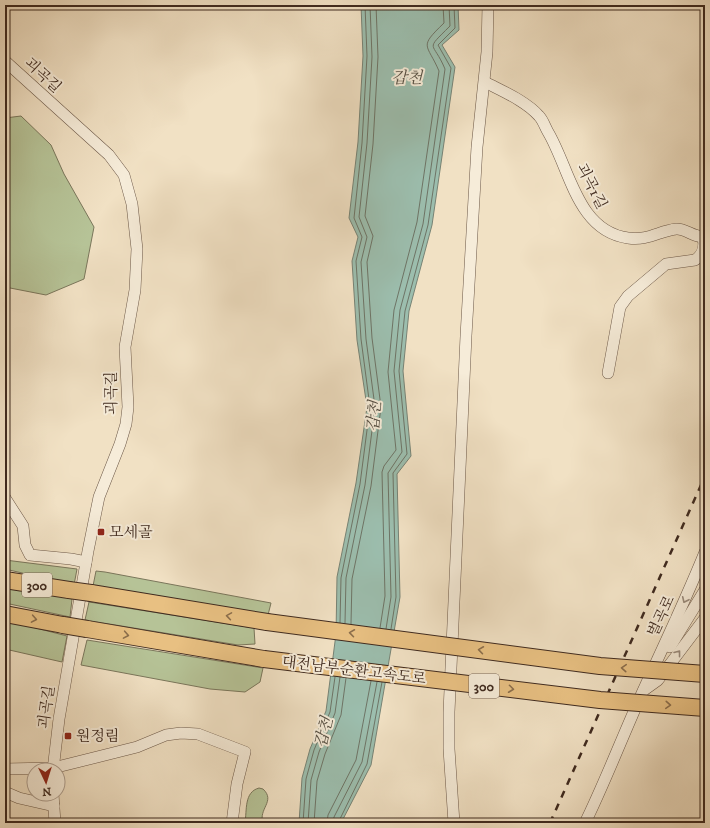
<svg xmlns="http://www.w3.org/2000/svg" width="710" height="828" font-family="'IM FELL DW Pica','Noto Serif KR',serif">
	<rect width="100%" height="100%" fill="#f1e1c4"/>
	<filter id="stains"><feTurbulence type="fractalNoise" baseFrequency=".005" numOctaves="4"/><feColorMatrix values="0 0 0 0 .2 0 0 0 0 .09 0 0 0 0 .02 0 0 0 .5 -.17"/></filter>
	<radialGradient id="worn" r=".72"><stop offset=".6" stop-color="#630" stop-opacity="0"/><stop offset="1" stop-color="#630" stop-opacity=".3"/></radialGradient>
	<g fill="#b6c397" stroke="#7a765b">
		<polygon points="21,116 51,145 64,174 94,227 84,279 46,295 5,287 5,118"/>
		<polygon points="5,560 77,569 74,585 5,569"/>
		<polygon points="96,571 105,572 271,603 268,615 93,586"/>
		<polygon points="5,583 72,599 70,617 5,603"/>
		<polygon points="89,602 254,628 255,644 238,645 85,620"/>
		<polygon points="5,620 67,636 62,662 5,649"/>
		<polygon points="87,640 263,668 260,682 245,692 210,689 81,665"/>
		<path d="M259 788 263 789C276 801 258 809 263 823H245C247 810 244 792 259 788Z"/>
	</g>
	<polygon fill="#9cbeae" stroke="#778375" points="361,5 458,5 459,30 442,45 455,67 432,225 409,311 403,371 411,456 397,474 400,597 371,765 341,823 299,823 302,778 310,749 326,711 336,634 337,577 356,483 367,407 357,340 352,261 358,237 349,218 358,142 363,56"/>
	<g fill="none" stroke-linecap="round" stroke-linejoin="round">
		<g stroke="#6e7466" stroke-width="1">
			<polyline points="340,623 341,578 360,484 370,407 361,339 356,261 362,237 354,218 362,143 367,56 365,5"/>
			<polyline points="345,623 346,578 365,485 375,407 366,339 361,262 367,237 359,217 367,143 372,57 370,5"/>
			<polyline points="351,624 352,579 371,486 381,407 372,338 367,262 373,236 365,216 373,144 378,57 376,5"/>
			<path d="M380 628 385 596 382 472 384 466 396 450 388 372 394 310 417 222 439 71C427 43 418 48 444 23L443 5"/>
			<path d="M386 629 391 597 388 473 402 452 394 371 400 310 423 224 445 69C433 40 424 52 450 26L449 5"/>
			<polyline points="391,629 396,597 393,473 407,454 399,371 405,311 428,225 451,68 438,45 455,28 454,5"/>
			<polyline points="303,823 306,779 314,750 330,712 335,677"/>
			<polyline points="308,823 311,780 319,752 335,713 340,677"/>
			<polyline points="314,823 317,781 325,754 341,715 346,678"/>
			<polyline points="327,823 328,815 356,760 371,681"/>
			<polyline points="333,823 334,817 362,762 377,682"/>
			<polyline points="338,823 367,764 382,682"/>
		</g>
		<defs>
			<g id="minor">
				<polyline points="5,61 109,155 124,175 132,204 137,249 135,290 125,347 128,407 126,424 120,444 99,497 88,551 59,719 53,770"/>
				<path d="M485 82C502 91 526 101 539 116 543 120 545 127 548 132 570 169 577 231 628 238 648 241 659 231 676 229 686 228 695 239 705 236"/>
				<path d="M608 373 620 307 628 296 666 264 695 260C704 254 705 246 703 237"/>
				<polyline points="5,498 23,526 25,545 30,555 71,559 86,562"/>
				<polyline points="670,647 705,590"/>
				<polyline points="644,690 658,680 705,618"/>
				<polyline points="5,769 53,768 137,747 166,735 181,733 198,734 245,752 237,784 232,823"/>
				<polyline points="5,792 19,798 54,806"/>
				<polyline points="53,794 55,823"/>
				<polyline points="454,823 449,749 449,712 466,336 477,147 487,52 488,5"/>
				<path d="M585 823C606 780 623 735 643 691 664 645 686 599 705 552"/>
			</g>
			<g id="highway">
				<polyline points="5,580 69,590"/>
				<polyline points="91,593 267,622"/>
				<polyline points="5,614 63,625"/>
				<polyline points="87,629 264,659"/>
			</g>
		</defs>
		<use href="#minor" stroke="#6c5848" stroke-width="12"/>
		<use href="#highway" stroke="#3f2a1f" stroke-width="18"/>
		<use href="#minor" stroke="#f6ecd9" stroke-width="11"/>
		<use href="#highway" stroke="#e8c082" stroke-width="16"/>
		<polyline stroke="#3f2a1f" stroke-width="2.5" stroke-dasharray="7 7" stroke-linecap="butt" points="550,823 705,476"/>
		<defs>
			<g id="highway-bridge">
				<polyline points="69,590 91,593"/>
				<polyline points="267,622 600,666 705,674"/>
				<polyline points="63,625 87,629"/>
				<polyline points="264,659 600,700 705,708"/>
			</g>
		</defs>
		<use href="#highway-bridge" stroke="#3f2a1f" stroke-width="18" stroke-linecap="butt"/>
		<use href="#highway-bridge" stroke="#e8c082" stroke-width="16"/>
	</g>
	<defs><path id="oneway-chevron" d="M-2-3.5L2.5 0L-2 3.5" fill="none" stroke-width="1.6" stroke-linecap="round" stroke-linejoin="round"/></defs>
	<g stroke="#9a8b7c">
		<use href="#oneway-chevron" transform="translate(685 600) rotate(115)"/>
		<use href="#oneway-chevron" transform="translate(678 653) rotate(-52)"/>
	</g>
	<g stroke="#8b6e4c">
		<use href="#oneway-chevron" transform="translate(229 616) rotate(-171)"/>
		<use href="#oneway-chevron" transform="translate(34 619) rotate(10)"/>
		<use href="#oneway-chevron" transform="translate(352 633) rotate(-172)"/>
		<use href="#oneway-chevron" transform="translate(126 635) rotate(10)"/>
		<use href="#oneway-chevron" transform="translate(481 650) rotate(-172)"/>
		<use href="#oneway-chevron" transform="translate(624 668) rotate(-176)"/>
		<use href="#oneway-chevron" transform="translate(511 689) rotate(7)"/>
		<use href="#oneway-chevron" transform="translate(668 705) rotate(4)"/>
	</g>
	<g fill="#8f2418" stroke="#f6ecd9" stroke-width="1.5">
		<rect x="97" y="528" width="8" height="8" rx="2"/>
		<rect x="64" y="732" width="8" height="8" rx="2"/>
	</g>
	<g text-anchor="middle" stroke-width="4" stroke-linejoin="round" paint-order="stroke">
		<g fill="#f6ecd9" stroke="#766457" stroke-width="1">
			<rect x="22" y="573" width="30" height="24" rx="3"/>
			<rect x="469" y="674" width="30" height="24" rx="3"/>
		</g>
		<g font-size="14" font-weight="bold" fill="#3f2a1f">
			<text x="37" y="590">300</text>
			<text x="484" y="691">300</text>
		</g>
		<g font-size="15" fill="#3f2a1f" stroke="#f6ecd9">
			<text transform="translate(43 75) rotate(43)" y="5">괴곡길</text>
			<text transform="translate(592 186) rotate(63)" y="5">괴곡1길</text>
			<text transform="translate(111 393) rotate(-90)" y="5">괴곡길</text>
			<text transform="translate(661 616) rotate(-65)" y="5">벌곡로</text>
			<text transform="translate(354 670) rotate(7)" y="5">대전남부순환고속도로</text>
			<text transform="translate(46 707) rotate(-82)" y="5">괴곡길</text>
		</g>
		<g font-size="15" fill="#3f2a1f" stroke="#f6ecd9" text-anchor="start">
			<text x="109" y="537">모세골</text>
			<text x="76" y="741">원정림</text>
		</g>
		<g font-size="16" font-style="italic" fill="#564f43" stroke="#f6ecd9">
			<text x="407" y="83">갑천</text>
			<text transform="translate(373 416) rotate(-85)" y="6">갑천</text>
			<text transform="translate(323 732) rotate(-76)" y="6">갑천</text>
		</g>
	</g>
	<rect width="710" height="828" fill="none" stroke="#f1e1c4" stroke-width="20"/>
	<rect x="6" y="6" width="698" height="816" fill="none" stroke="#3f2a1f" stroke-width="2"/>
	<rect x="10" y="10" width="690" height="808" fill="none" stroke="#3f2a1f"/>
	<g transform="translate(46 782) rotate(176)"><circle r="19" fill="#f6ecd9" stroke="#ad9e8f"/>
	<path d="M0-3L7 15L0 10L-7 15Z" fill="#8f2418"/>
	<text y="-6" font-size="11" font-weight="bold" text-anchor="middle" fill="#3f2a1f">N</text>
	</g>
	<rect width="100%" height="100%" filter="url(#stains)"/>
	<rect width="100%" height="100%" fill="url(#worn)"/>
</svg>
